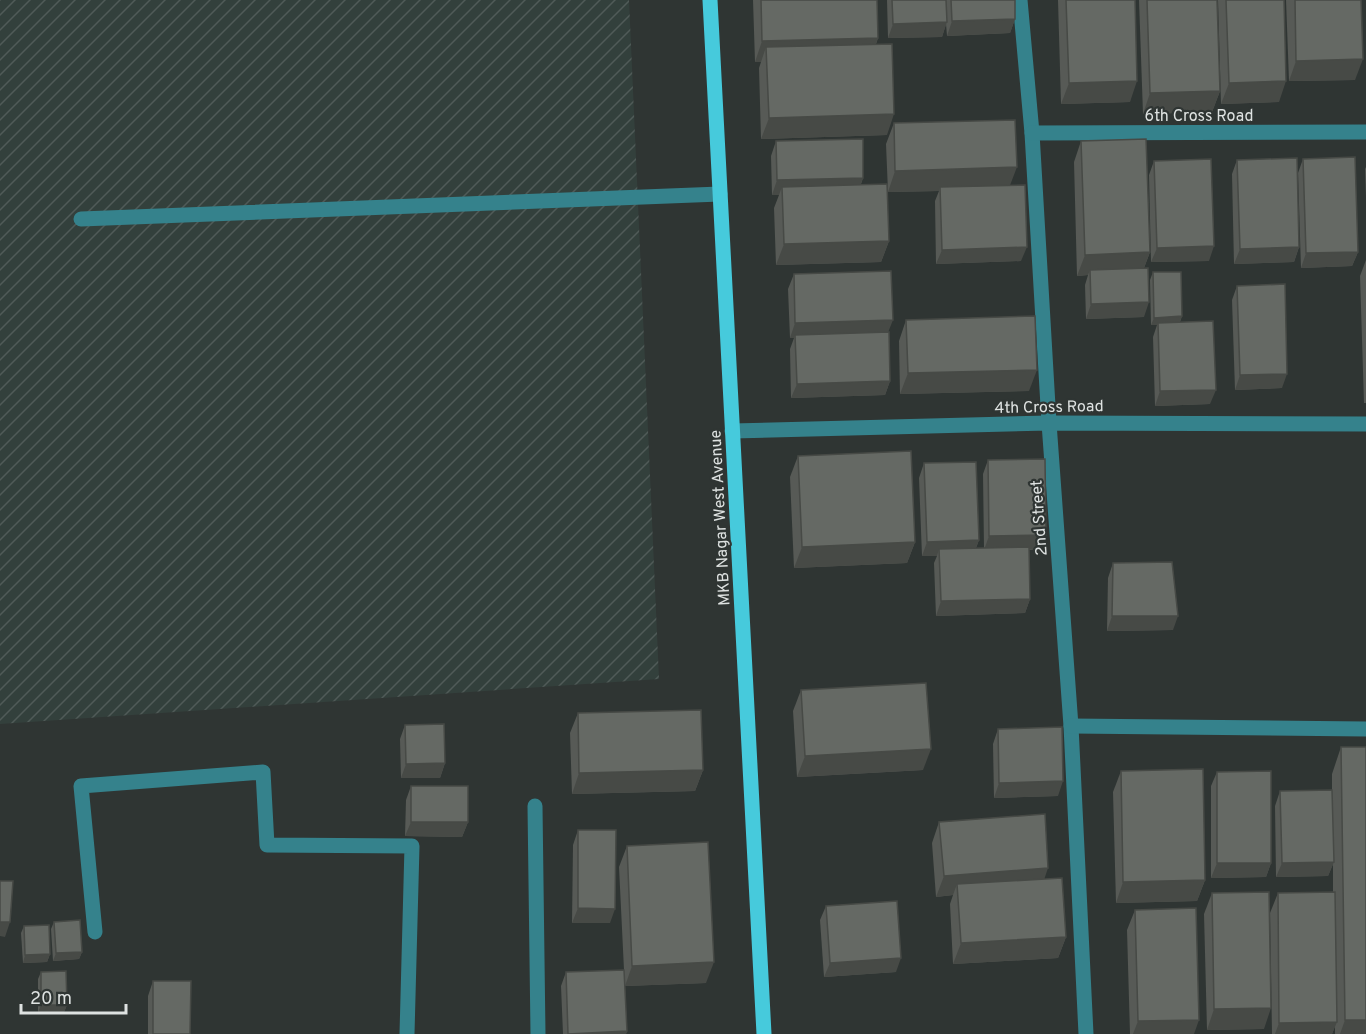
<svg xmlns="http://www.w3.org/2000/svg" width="1366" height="1034" font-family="Overpass,sans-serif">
	<defs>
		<pattern id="industrial-furrows" width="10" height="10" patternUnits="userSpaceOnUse" patternTransform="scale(1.5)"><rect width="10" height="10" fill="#33403c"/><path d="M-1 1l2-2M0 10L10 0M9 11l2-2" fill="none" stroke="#505b58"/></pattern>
	</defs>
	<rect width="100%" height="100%" fill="#2f3533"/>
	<polygon fill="url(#industrial-furrows)" points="0,0 629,0 659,679 0,724"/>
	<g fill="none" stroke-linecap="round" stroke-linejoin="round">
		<g stroke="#35828c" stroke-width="15">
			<polyline points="1020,0 1032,133 1049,423 1071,726 1086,1034"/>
			<polyline points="1032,133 1366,132"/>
			<polyline points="81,219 720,194"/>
			<polyline points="732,431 1049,423 1366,424"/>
			<polyline points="1071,726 1366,729"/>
			<polyline points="535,806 538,1034"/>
			<polyline points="95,932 81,786 263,772 267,845 412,846 407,1034"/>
		</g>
		<polyline stroke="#46cadc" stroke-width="15" points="710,0 764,1034"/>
	</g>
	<g fill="#575a56">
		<polygon points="753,0 877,0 878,38 876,44 887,135 761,139 759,68 761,62 755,62"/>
		<polygon points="887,0 1015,0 1015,19 1010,33 947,36 946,24 942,37 888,38"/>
		<polygon points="1058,0 1135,0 1130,102 1061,104"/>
		<polygon points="1139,0 1217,0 1220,91 1212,112 1143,114"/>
		<polygon points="1218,0 1284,0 1279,102 1221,104"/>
		<polygon points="1286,0 1361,0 1355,80 1289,81"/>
		<polygon points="894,123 1010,185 1021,261 936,264 935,201 939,191 888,192 886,144"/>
		<polygon points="776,141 863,178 861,184 889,241 881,262 776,265 774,208 779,195 772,195 771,156"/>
		<polygon points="1081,141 1150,252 1144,268 1144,317 1086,319 1085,285 1088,275 1077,276 1074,162"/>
		<polygon points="1303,159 1358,252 1352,266 1301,268 1298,173"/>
		<polygon points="1237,160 1299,247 1294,262 1234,264 1232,174"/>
		<polygon points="1154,161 1209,261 1151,262 1149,175"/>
		<polygon points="1366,167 1366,197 1365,169"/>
		<polygon points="1366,260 1366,403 1364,403 1360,276"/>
		<polygon points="1153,272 1182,316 1180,322 1210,404 1155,406 1153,337 1157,325 1151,325 1150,280"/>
		<polygon points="794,274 888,332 890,381 885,395 791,398 790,349 794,338 790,338 788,289"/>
		<polygon points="1237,286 1282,388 1235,390 1232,300"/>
		<polygon points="906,320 1029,391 900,394 899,341"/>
		<polygon points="798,456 915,542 907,563 794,568 790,477"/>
		<polygon points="988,460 1046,535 1041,549 1029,550 1030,599 1025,613 936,616 934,563 937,556 922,556 919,478 924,463 979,540 976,548 984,548 983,474"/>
		<polygon points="1113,563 1173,630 1107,631 1108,578"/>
		<polygon points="801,690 923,770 797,777 793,711"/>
		<polygon points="578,713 703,770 695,791 572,794 570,733"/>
		<polygon points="405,725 445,763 440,778 401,778 400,739"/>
		<polygon points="998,729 1058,796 994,798 993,744"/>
		<polygon points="1341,747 1366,1034 1335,1034 1335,1026 1332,1034 1272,1034 1270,913 1278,893 1333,892 1333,864 1328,876 1276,877 1275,806 1280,791 1332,790 1332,774"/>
		<polygon points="1121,771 1205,880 1197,901 1116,903 1113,792"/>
		<polygon points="1217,772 1271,863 1266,877 1211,878 1211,786"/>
		<polygon points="411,786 468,822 462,837 405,836 406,800"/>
		<polygon points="939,822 1045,879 1066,937 1058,958 953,964 950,904 953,895 936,897 932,843"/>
		<polygon points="578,830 610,923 572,923 573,845"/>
		<polygon points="627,846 706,983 625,986 627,1031 626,1034 563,1034 561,986 566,972 624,970 619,867"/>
		<polygon points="1212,893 1264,1029 1207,1030 1204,914"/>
		<polygon points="826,906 896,972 824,977 820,920"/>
		<polygon points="1135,910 1194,1034 1130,1034 1127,930"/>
		<polygon points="54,922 82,952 79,959 53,961 51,929"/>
		<polygon points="24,926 50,954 47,962 23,963 21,933"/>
		<polygon points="41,972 67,1005 64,1012 38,1012 38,979"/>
		<polygon points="153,981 190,1034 148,1034 148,996"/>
	</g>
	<g fill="#474a46">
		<polygon points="1015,19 1010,33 947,36 952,21"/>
		<polygon points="947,22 942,37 888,38 893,24"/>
		<polygon points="878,38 871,58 766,47 761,62 755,62 762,41"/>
		<polygon points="1363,59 1355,80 1289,81 1296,61"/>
		<polygon points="1137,81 1130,102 1061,104 1069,83"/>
		<polygon points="1286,81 1279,102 1221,104 1229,83"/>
		<polygon points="1220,91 1212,112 1143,114 1150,93"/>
		<polygon points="894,114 887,135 761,139 769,118"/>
		<polygon points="1017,167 1009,188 940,187 939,191 888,192 895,171"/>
		<polygon points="863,178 858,192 782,187 779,195 772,195 777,180"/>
		<polygon points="889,241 881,262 776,265 784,244"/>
		<polygon points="1214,246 1209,261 1151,262 1157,248"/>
		<polygon points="1027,247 1021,261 936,264 942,250"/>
		<polygon points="1299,247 1294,262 1234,264 1240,249"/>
		<polygon points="1150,252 1142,273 1090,270 1088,275 1077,276 1085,255"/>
		<polygon points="1358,252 1352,266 1301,268 1306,253"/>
		<polygon points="1149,302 1144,317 1086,319 1091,304"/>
		<polygon points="1182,316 1179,324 1158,323 1157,325 1151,325 1154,318"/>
		<polygon points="893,320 887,335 795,335 794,338 790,338 795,323"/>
		<polygon points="1037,370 1029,391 900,394 908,373"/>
		<polygon points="1287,374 1282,388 1235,390 1240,375"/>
		<polygon points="890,381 885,395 791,398 797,384"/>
		<polygon points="1216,390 1210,404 1155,406 1160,391"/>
		<polygon points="1046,535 1041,549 984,550 989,536"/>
		<polygon points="979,540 973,555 939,549 937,556 922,556 927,542"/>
		<polygon points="915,542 907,563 794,568 802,547"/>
		<polygon points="1030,599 1025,613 936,616 941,601"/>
		<polygon points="1112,616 1178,616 1173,630 1107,631"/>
		<polygon points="931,749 923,770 797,777 805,756"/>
		<polygon points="445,763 440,778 401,778 406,764"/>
		<polygon points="703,770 695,791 572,794 579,773"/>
		<polygon points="1063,781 1058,796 994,798 999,783"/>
		<polygon points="411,822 468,822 462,837 405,836"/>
		<polygon points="1334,862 1328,876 1276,877 1282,863"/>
		<polygon points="1217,863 1271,863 1266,877 1211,878"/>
		<polygon points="1048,868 1041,889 957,884 953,895 936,897 944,876"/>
		<polygon points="1205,880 1197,901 1116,903 1123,882"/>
		<polygon points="578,908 615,909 610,923 572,923"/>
		<polygon points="0,922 10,922 5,937 0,936"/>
		<polygon points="1066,937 1058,958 953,964 961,943"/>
		<polygon points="82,952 79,959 53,961 56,953"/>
		<polygon points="50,954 47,962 23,963 25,955"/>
		<polygon points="901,958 896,972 824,977 830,963"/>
		<polygon points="714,962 706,983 625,986 632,966"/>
		<polygon points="41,1005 67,1005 64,1012 38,1012"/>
		<polygon points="1271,1008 1264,1029 1207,1030 1214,1009"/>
		<polygon points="1199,1020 1194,1034 1133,1034 1138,1021"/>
		<polygon points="1345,1020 1366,1020 1366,1034 1340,1034"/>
		<polygon points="1337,1022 1332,1034 1275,1034 1279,1023"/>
		<polygon points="627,1031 626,1034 568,1034"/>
	</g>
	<g fill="#656964" stroke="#474a46" stroke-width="1.5">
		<polygon points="761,0 877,0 878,38 762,41"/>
		<polygon points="892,0 946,0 947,22 893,24"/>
		<polygon points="951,0 1015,0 1015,19 952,21"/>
		<polygon points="1066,0 1135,0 1137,81 1069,83"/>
		<polygon points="1147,0 1217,0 1220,91 1150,93"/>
		<polygon points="1226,0 1284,0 1286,81 1229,83"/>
		<polygon points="1295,0 1361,0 1363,59 1296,61"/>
		<polygon points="892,44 894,114 769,118 766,47"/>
		<polygon points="1015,120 1017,167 895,171 894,123"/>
		<polygon points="863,139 863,178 777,180 776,141"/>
		<polygon points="1146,139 1150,252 1085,255 1081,141"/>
		<polygon points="1355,157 1358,252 1306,253 1303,159"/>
		<polygon points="1297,158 1299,247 1240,249 1237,160"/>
		<polygon points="1211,159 1214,246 1157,248 1154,161"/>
		<polygon points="887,184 889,241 784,244 782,187"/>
		<polygon points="1025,185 1027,247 942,250 940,187"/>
		<polygon points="1148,268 1149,302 1091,304 1090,270"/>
		<polygon points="891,271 893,320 795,323 794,274"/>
		<polygon points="1153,272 1181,272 1182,316 1154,318"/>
		<polygon points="1285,284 1287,374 1240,375 1237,286"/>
		<polygon points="1035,316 1037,370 908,373 906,320"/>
		<polygon points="1213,321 1216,390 1160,391 1158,323"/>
		<polygon points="889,332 890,381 797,384 795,335"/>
		<polygon points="911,451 915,542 802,547 798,456"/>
		<polygon points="1045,459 1046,535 989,536 988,460"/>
		<polygon points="976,462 979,540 927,542 924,463"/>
		<polygon points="1029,547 1030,599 941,601 939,549"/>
		<polygon points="1172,562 1178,616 1112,616 1113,563"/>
		<polygon points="926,683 931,749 805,756 801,690"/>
		<polygon points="701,710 703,770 579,773 578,713"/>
		<polygon points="444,724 445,763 406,764 405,725"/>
		<polygon points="1062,727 1063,781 999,783 998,729"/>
		<polygon points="1341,747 1366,747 1366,1020 1345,1020"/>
		<polygon points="1203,769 1205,880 1123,882 1121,771"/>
		<polygon points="1271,771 1271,863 1217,863 1217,772"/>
		<rect x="411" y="786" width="57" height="36"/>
		<polygon points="1332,790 1334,862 1282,863 1280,791"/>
		<polygon points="1045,814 1048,868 944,876 939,822"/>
		<polygon points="578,830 616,830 615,909 578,908"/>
		<polygon points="708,842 714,962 632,966 627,846"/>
		<polygon points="1062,878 1066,937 961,943 957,884"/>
		<polygon points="0,881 13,881 10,922 0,922"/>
		<polygon points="1269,892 1271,1008 1214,1009 1212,893"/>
		<polygon points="1335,892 1337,1022 1279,1023 1278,893"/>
		<polygon points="897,901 901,958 830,963 826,906"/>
		<polygon points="1196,908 1199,1020 1138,1021 1135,910"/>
		<polygon points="80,920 82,952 56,953 54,922"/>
		<polygon points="49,925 50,954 25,955 24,926"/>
		<polygon points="624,970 627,1031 568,1034 566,972"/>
		<polygon points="66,971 67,1005 41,1005 41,972"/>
		<polygon points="153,981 191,981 190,1034 153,1034"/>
	</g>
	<g text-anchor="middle" stroke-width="4.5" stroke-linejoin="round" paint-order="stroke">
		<g font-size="16" fill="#dee2e1" stroke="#2f3533">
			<text x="1199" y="121">6th Cross Road</text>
			<text transform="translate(1049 406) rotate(-1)" y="6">4th Cross Road</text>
			<text transform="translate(719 518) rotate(-93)" y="6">MKB Nagar West Avenue</text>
			<text transform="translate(1038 518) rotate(-94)" y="6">2nd Street</text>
		</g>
	</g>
	<path d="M21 1004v9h105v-9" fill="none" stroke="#dee2e1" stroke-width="3"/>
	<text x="30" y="1004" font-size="18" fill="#dee2e1" stroke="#2f3533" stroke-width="4.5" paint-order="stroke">20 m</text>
</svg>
